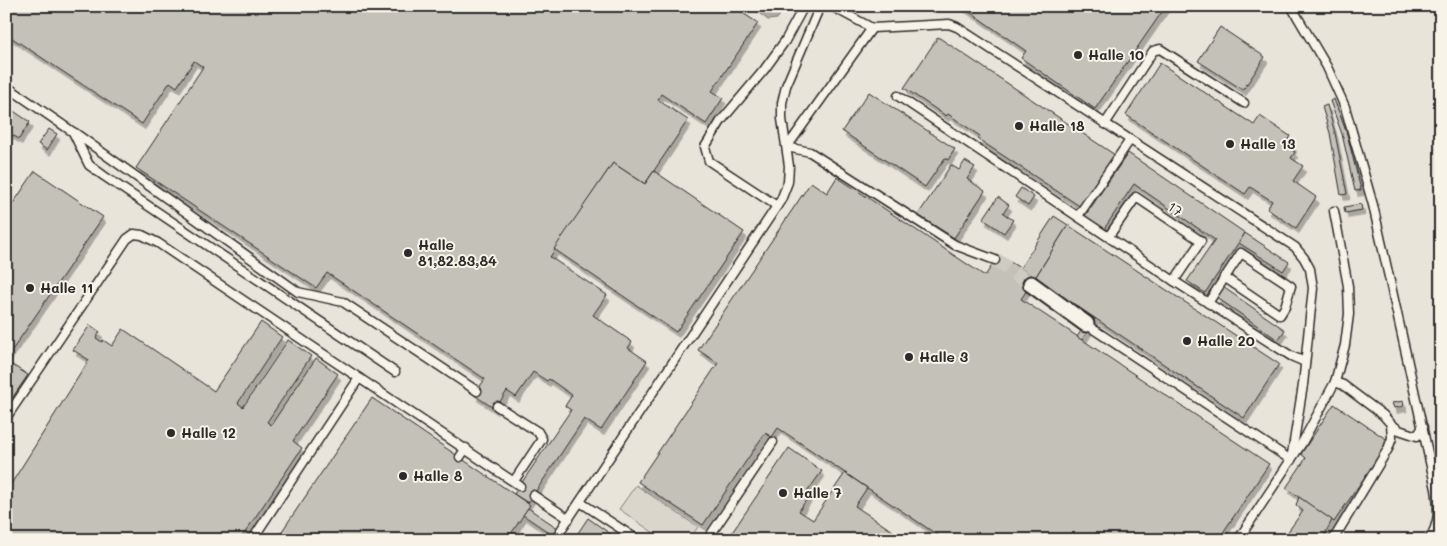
<svg xmlns="http://www.w3.org/2000/svg" width="1447" height="546" font-family="Mali,sans-serif">
	<defs>
		<filter id="shadow"><feDropShadow dx="3" dy="5.5" stdDeviation="0" flood-color="#0004"/></filter>
	</defs>
	<rect width="100%" height="100%" fill="#f7f3e8"/>
	<filter id="ink" filterUnits="userSpaceOnUse"><feTurbulence type="fractalNoise" baseFrequency=".02" numOctaves="2"/><feDisplacementMap in="SourceGraphic" scale="10" xChannelSelector="R" yChannelSelector="G"/><feConvolveMatrix kernelMatrix="1 2 1 2 8 2 1 2 1" color-interpolation-filters="sRGB"/></filter>
	<g filter="url(#ink)">
		<rect fill="#e8e4da" x="6" y="6" width="1435" height="534"/>
		<polygon fill="#dad6cc" stroke="#82807c" points="636,485 698,527 689,540 664,540 619,509"/>
		<polygon fill="#afaca4" stroke="#7a7874" points="750,6 786,6 777,19 768,20"/>
		<g fill="#c4c1b9" stroke="#2b2b2b" filter="url(#shadow)">
			<polygon points="6,6 736,6 735,8 758,23 712,91 723,98 706,124 661,94 658,100 688,120 645,184 613,163 550,257 607,295 593,315 632,342 628,348 647,361 601,430 584,419 528,503 514,494 571,410 565,406 572,395 549,379 547,381 533,372 516,397 507,391 495,409 474,395 485,379 327,273 316,288 136,168 203,67 194,61 177,87 170,82 142,124 6,34"/>
			<polygon points="961,6 1166,6 1095,109 1021,58 1026,51"/>
			<polygon points="1220,27 1265,57 1243,90 1198,61"/>
			<polygon points="938,37 1115,155 1081,207 978,139 980,136 948,114 946,116 904,88"/>
			<polygon points="1160,63 1254,125 1260,116 1290,136 1287,141 1294,146 1292,150 1295,152 1291,158 1303,166 1293,181 1316,197 1296,228 1267,209 1272,201 1250,187 1245,194 1126,115"/>
			<polygon points="869,92 955,149 948,160 945,158 925,187 842,131"/>
			<polygon points="1334,99 1347,134 1361,190 1355,191 1342,134 1330,101"/>
			<polygon points="1327,105 1335,133 1347,194 1341,195 1330,133 1322,107"/>
			<polygon points="6,106 30,122 19,139 6,131"/>
			<polygon points="49,129 57,134 47,150 38,144"/>
			<polygon points="1128,153 1245,233 1205,293 1187,281 1215,240 1134,184 1104,229 1085,216"/>
			<polygon points="965,161 975,167 967,179 985,191 954,238 918,215 951,165 959,170"/>
			<polygon points="613,163 645,184 654,171 744,232 676,332 554,249"/>
			<polygon points="35,171 103,217 6,359 6,214"/>
			<polygon points="837,177 985,276 999,255 1020,268 1035,278 1021,299 1269,464 1218,540 945,540 778,428 772,437 765,433 703,525 638,482 718,363 698,350 811,182 827,193"/>
			<polygon points="1021,188 1034,197 1028,206 1015,197"/>
			<polygon points="998,197 1009,205 1003,213 1013,220 1004,233 983,219"/>
			<polygon points="1361,204 1362,210 1345,213 1344,207"/>
			<polygon points="1054,216 1068,225 1035,278 1020,268"/>
			<polygon points="1068,225 1279,364 1244,418 1035,278"/>
			<polygon points="1245,233 1289,262 1283,271 1239,243"/>
			<polygon points="1223,287 1285,330 1278,340 1216,297"/>
			<polygon points="1091,316 1095,319 1082,340 1077,337"/>
			<polygon points="261,322 282,337 238,403 243,407 288,340 311,356 267,422 271,425 316,358 338,374 293,441 302,448 240,540 6,540 6,481 11,484 89,360 73,350 90,325 100,332 96,338 102,342 103,340 112,346 123,329 214,391"/>
			<polygon points="6,361 28,375 6,407"/>
			<polygon points="372,398 530,505 507,540 276,540"/>
			<polygon points="1403,401 1404,406 1394,408 1392,403"/>
			<polygon points="1334,404 1389,441 1334,522 1286,488 1306,458 1301,454"/>
			<polygon points="789,448 822,471 807,492 810,494 799,511 813,520 845,473 867,488 855,506 906,540 727,540"/>
			<polygon points="1299,497 1332,520 1322,540 1282,540 1303,511 1296,505"/>
			<polygon points="528,508 574,539 588,518 619,540 560,540 523,515"/>
		</g>
		<g fill="none" stroke-linecap="round" stroke-linejoin="round">
			<polyline stroke="#cecbc2" stroke-width="15" stroke-dasharray="15 8" stroke-linecap="butt" points="995,260 1031,284"/>
			<defs>
				<g id="service">
					<polyline points="831,6 872,28 949,24 957,27 1295,247 1304,258 1310,269 1313,288 1303,385 1291,460 1090,327"/>
					<path d="M1291 6 1327 67 1345 107 1373 205 1436 489C1439 509 1440 522 1429 540"/>
					<polyline points="872,28 787,147 810,152 955,245 995,260"/>
					<polyline points="6,86 73,132 89,165 104,176 395,372"/>
					<polyline points="898,96 1174,281 1291,356 1305,362"/>
					<polyline points="1105,124 1153,51 1160,49 1244,103"/>
					<polyline points="75,133 298,292 343,302 477,391"/>
					<polyline points="777,206 709,161 705,147 721,121 764,70 785,41 804,6"/>
					<polyline points="1078,216 1130,140"/>
					<polyline points="1109,236 1136,197 1201,241 1174,281"/>
					<polyline points="1208,303 1241,253 1291,286 1285,307 1280,315 1224,277"/>
					<polyline points="1335,382 1343,385 1383,415 1391,424 1399,430 1417,436 1423,427"/>
					<polyline points="497,406 538,432 542,439 514,481"/>
					<polyline points="6,418 127,239 134,234 142,235 158,243 520,486"/>
					<polyline points="460,457 466,448"/>
					<polyline points="533,495 569,519"/>
					<polyline points="580,502 638,540"/>
					<polyline points="561,530 781,200 788,182 789,166 782,119 782,103 786,86 820,6"/>
					<polyline points="252,540 359,378"/>
					<polyline points="555,540 556,537"/>
					<polyline points="707,540 773,442"/>
					<polyline points="1238,540 1302,443 1335,382 1345,345 1349,314 1348,286 1334,211"/>
					<polyline points="1333,540 1388,449 1392,438 1391,424"/>
				</g>
				<polyline id="minor" points="1031,284 1086,324"/>
			</defs>
			<use href="#service" stroke="#2b2b2b" stroke-width="11"/>
			<use href="#minor" stroke="#2b2b2b" stroke-width="19"/>
			<use href="#service" stroke="#f7f3e8" stroke-width="8"/>
			<use href="#minor" stroke="#f7f3e8" stroke-width="15"/>
		</g>
	</g>
	<g fill="#2b2b2b" stroke="#f7f3e8" stroke-width="2">
		<circle cx="1078" cy="55" r="5"/>
		<circle cx="1019" cy="126" r="5"/>
		<circle cx="1230" cy="144" r="5"/>
		<circle cx="408" cy="253" r="5"/>
		<circle cx="30" cy="288" r="5"/>
		<circle cx="1187" cy="341" r="5"/>
		<circle cx="909" cy="357" r="5"/>
		<circle cx="171" cy="433" r="5"/>
		<circle cx="403" cy="476" r="5"/>
		<circle cx="783" cy="493" r="5"/>
	</g>
	<g text-anchor="middle" stroke-width="4" stroke-linejoin="round" paint-order="stroke">
		<g font-size="14" font-weight="bold" fill="#2b2b2b" stroke="#f7f3e8" text-anchor="start">
			<text x="1088" y="60">Halle 10</text>
			<text x="1029" y="131">Halle 18</text>
			<text x="1240" y="149">Halle 13</text>
			<text x="418" y="250">Halle<tspan x="418" dy="16">81,82.83,84</tspan></text>
			<text x="40" y="293">Halle 11</text>
			<text x="1197" y="346">Halle 20</text>
			<text x="919" y="362">Halle 3</text>
			<text x="181" y="438">Halle 12</text>
			<text x="413" y="481">Halle 8</text>
			<text x="793" y="498">Halle 7</text>
		</g>
		<g font-size="14" fill="#2b2b2b" stroke="#f7f3e8">
			<text transform="translate(1175 209) rotate(34)" y="5">17</text>
		</g>
	</g>
	<rect width="1447" height="546" fill="none" stroke="#f7f3e8" stroke-width="25"/>
	<rect x="12" y="12" width="1422" height="521" fill="none" stroke="#2b2b2b" stroke-width="2" filter="url(#ink)"/>
</svg>
